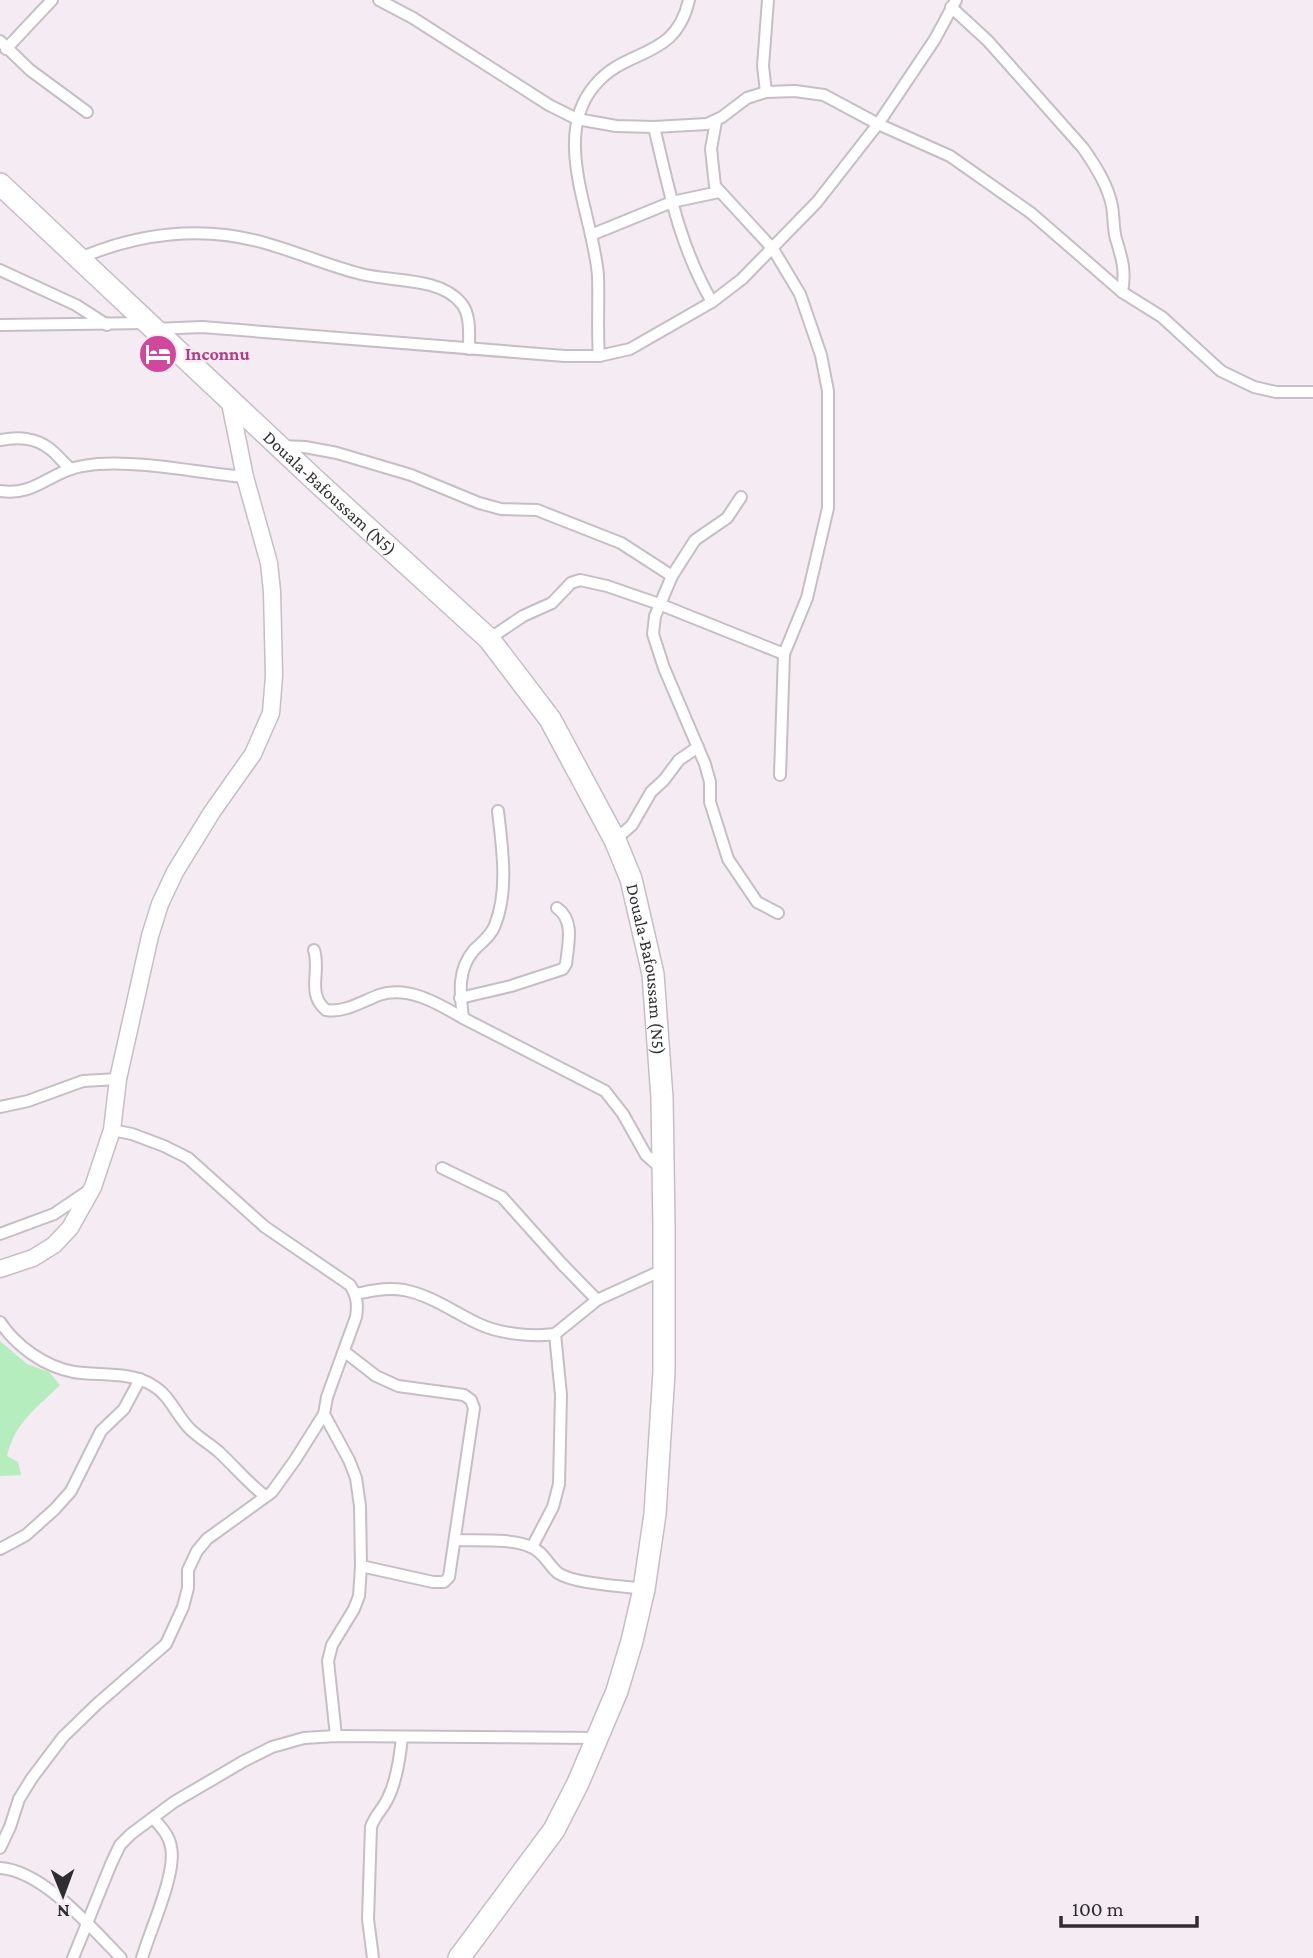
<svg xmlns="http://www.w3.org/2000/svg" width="1313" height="1958" font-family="'Crimson Pro',serif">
	<rect width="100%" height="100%" fill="#f4ebf3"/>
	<path fill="#b5edbe" d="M0 1341 27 1364 49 1372 60 1385C37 1408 15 1422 7 1456L18 1462 21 1475 0 1476Z"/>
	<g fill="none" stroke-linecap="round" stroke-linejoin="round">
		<defs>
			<g id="street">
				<path d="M379 0 413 18 549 105 577 119 616 126 654 127C669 189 679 245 712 302"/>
				<path d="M951 7 988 41 1083 148C1095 165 1108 185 1112 206 1114 217 1113 228 1116 239 1122 258 1126 271 1122 292"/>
				<polyline points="0,41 30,70 87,112"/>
				<polyline points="6,49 52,0"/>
				<polyline points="766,92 763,66 768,0"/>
				<polyline points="716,121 711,149 715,186 773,249 800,294 821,355 828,391 828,508 807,598 784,654 780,775"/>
				<polyline points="654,127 707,124 722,117 747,98 766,92 795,91 824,95 878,124 950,156 1031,213 1122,292 1162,317 1221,371 1254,387 1276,392 1313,392"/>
				<polyline points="591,235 672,202 719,192"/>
				<path d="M78 259C137 233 202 225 265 243 297 252 329 266 361 274 392 282 440 277 461 303 471 314 469 335 469 349"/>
				<polyline points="0,270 76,305 107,325"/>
				<polyline points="0,325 147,323"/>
				<polyline points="155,329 202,327 565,356 599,356 630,349 712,302 742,279 817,202 878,124 935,39 956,0"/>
				<path d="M599 356C597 329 599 302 598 276 594 217 550 137 595 85 628 46 675 61 689 0"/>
				<path d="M0 440C18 437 35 437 50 449 58 455 63 463 71 469"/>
				<polyline points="281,446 305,447 337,453 411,475 479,503 501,509 537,510 621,543 672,576"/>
				<path d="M0 491C31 496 46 477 71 469 79 466 90 465 98 464 147 461 197 473 245 477"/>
				<polyline points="741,497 727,518 695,540 672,576 655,616 653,634 664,668 705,764 710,782 710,802 728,859 757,902 778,913"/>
				<polyline points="489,639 523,616 552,603 571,583 580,580 607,586 659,604 784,654"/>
				<path d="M498 811C502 847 509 890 495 925 491 936 482 942 474 950 457 970 460 993 463 1018L605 1091 623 1114 646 1155 663 1170"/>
				<polyline points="615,840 632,825 651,792 664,780 679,760 698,747"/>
				<path d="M314 950C321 971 306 994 326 1010 345 1013 363 1001 379 995 408 985 439 1004 463 1018"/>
				<path d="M460 998 511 986 563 969 566 964C568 945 575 920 557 908"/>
				<polyline points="0,1107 28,1101 83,1081 118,1079"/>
				<path d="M112 1130 132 1134 164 1146 188 1158 265 1227 350 1285C357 1296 358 1304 356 1317L327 1397 324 1414 349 1460 356 1478 360 1506 361 1566 359 1596 354 1609 332 1645 328 1661 336 1736"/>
				<polyline points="442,1168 502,1197 562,1264 597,1300"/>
				<polyline points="0,1234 54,1214 88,1191"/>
				<path d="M355 1294C372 1291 387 1287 404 1290 433 1296 453 1312 479 1324 500 1334 532 1337 555 1334L597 1300 665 1269"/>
				<path d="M0 1322C16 1346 45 1367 74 1372 99 1376 129 1371 152 1385 170 1395 176 1415 190 1429 199 1438 210 1444 219 1452 235 1467 248 1483 265 1496"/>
				<polyline points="345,1352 376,1376 398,1386 464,1395 471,1400 474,1408 449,1577 444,1582 433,1582 361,1566"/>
				<path d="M455 1540C476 1541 513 1538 531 1547 544 1552 548 1565 558 1573 574 1584 624 1586 644 1589"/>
				<polyline points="532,1547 553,1507 559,1484 561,1395 555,1334"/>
				<polyline points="0,1549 26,1535 55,1509 71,1491 101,1431 124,1409 140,1379"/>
				<polyline points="0,1848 10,1827 19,1799 32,1778 63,1737 97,1704 166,1644 183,1607 188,1588 188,1570 197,1551 207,1539 272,1492 295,1460 324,1414"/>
				<path d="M0 1868C42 1870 93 1929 121 1958"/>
				<polyline points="73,1958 111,1864 120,1845 131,1834 174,1802 244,1761 272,1747 304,1738 336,1736 599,1738"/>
				<path d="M142 1958C150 1930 177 1873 171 1847 169 1835 161 1827 154 1819"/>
				<path d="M373 1958 368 1919 371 1827C375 1815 383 1809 388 1798 397 1780 400 1757 402 1737"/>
			</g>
			<polyline id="secondary" points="0,1269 33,1258 54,1245 70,1228 93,1187 112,1130 118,1079 150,936 160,904 175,872 212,812 253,754 271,713 274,676 272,591 269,563 245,477 229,398"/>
			<g id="highway">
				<path id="s1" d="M0 184 315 480 489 639 550 719 615 840 631 879 653 974 662 1098 664 1225V1372L655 1514 644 1589 632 1641 617 1691 578 1783 554 1830 459 1958"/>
			</g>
		</defs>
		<use href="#street" stroke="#c6bec5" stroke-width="14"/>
		<use href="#secondary" stroke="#c6bec5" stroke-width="19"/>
		<use href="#highway" stroke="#c6bec5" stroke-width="24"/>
		<use href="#street" stroke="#fff" stroke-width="10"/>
		<use href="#secondary" stroke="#fff" stroke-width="16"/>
		<use href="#highway" stroke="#fff" stroke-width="21"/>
	</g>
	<defs>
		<symbol id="hotel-disc" viewBox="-11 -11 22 22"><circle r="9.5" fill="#d1479c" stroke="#f4ebf3"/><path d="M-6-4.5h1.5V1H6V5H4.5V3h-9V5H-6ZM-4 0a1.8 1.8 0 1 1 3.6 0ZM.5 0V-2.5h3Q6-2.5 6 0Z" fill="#fff"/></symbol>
	</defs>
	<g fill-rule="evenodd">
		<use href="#hotel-disc" x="136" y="332" width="44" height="44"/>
	</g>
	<g text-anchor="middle" stroke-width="5" stroke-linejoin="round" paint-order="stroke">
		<g font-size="18" font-weight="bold" fill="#b23c85" stroke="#f4ebf3" text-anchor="start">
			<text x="185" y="360">Inconnu</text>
		</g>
		<g font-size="18" fill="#302d30" stroke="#f4ebf3">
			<text dy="6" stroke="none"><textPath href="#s1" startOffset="452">Douala-Bafoussam (N5)</textPath></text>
			<text dy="6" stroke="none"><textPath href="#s1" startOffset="1040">Douala-Bafoussam (N5)</textPath></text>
		</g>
	</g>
	<g transform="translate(63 1895) rotate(179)" stroke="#f4ebf3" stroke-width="5" paint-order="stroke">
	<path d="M0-5L12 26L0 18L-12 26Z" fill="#302d30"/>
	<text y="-10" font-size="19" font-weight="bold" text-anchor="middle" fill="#302d30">N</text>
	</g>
	<path d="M1061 1916v10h136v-10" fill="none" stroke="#302d30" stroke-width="3.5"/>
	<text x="1072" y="1916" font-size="21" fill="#302d30" stroke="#f4ebf3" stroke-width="5" paint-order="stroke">100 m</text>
</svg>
